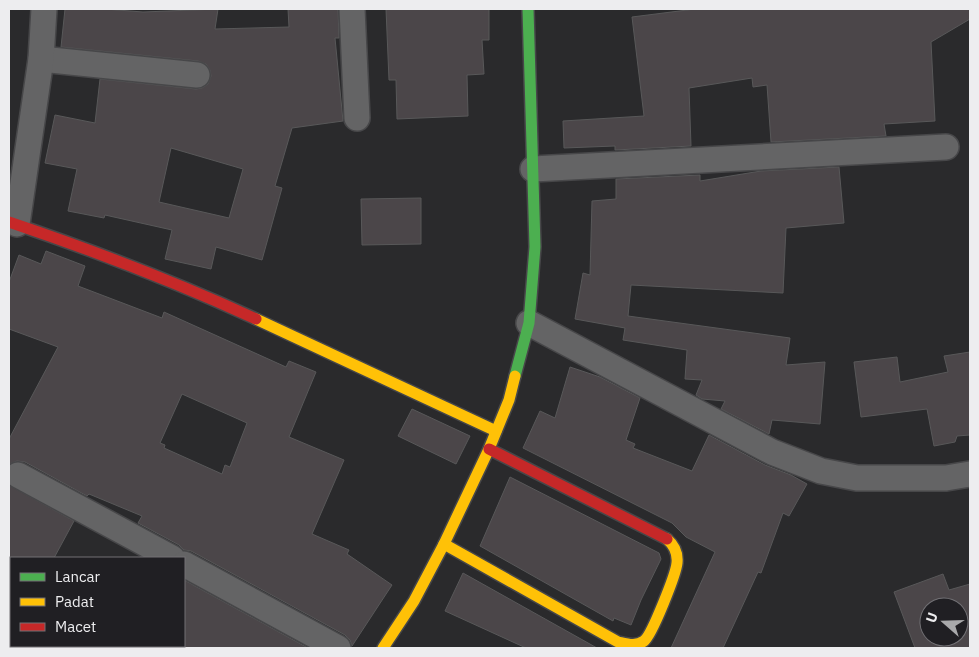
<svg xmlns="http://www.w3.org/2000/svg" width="979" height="657" font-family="'IBM Plex Sans',sans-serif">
	<rect width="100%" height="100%" fill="#2a2a2c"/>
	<g fill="#4b4649" stroke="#585859" fill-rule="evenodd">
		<path d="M65 9H105L143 12 218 9 215 29 289 27 288 9H338L339 38H335L343 121 292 128 275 186 282 188 262 260 216 247 211 269 165 259 172 230 105 215 104 218 68 211 77 169 45 163 55 115 95 123 100 79 196 89 202 88 208 84 211 76 210 70 206 64 198 61 61 47ZM171 148 243 169 229 218 159 202Z"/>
		<polygon points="386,9 489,9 489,40 482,40 484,74 467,75 468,116 397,119 396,80 389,80"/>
		<polygon points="695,9 970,9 970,19 931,42 935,121 884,124 886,136 771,142 767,85 753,87 752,78 689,88 691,146 615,150 615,146 564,148 563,121 644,116 632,17"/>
		<polygon points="839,167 844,223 786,228 783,293 631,285 628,316 790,338 786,365 825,362 820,424 772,420 769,434 721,409 725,401 702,399 696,395 702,380 685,379 687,350 623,340 625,328 575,319 583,273 590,275 592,201 616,199 616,179 700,175 700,181 761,171"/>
		<polygon points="421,198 421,244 362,245 361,199"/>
		<path d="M46 251 85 266 78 286 162 318 164 312 286 367 289 361 316 372 289 437 344 460 312 534 349 550 347 554 392 585 352 646 350 640 345 635 191 551 184 550 179 545 138 523 142 516 89 494 87 496 25 462 17 461 9 464V439L58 347 9 329V282L19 255 41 264ZM182 394 247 423 230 467 225 465 222 474 164 448 165 445 160 443Z"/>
		<polygon points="970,352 970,435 957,436 955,442 934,446 927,409 861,417 854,362 897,357 900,382 948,372 944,356"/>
		<polygon points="570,367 600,377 640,398 626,440 635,444 633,448 692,471 709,435 765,465 791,475 807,484 789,516 783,513 761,573 758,572 723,648 671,648 715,552 686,537 672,523 523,448 540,411 555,418"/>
		<polygon points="412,409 470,436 456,464 398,436"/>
		<polygon points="510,477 659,553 661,559 641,600 631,625 614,618 613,621 480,546"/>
		<polygon points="9,485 74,521 54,558 9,558"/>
		<polygon points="463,573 597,648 526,648 445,611"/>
		<path d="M943 574 949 590 970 584V648H915L894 592ZM929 607H959V637H929Z"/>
		<polygon points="184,580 308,648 184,648"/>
	</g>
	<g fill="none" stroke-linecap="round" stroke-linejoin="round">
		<defs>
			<g id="street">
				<polyline points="352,9 357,118"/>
				<polyline points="41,59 197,75"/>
				<polyline points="533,169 946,147"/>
				<polyline points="17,224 41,59 44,9"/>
				<polyline points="529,323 772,452 821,471 857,478 946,478 970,474"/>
				<polyline points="18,475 172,558"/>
				<polyline points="184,564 338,648"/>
			</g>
			<polyline id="fast" points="515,376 529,323 535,247 528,9"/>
			<g id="slow">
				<polyline points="256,319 496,431"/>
				<path d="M444 544 618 642C627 644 636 647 644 641 652 635 676 574 677 563 678 553 674 545 667 539"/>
				<polyline points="383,648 414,601 444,544 489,449 509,400 515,376"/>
			</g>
			<g id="jam">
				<path d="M9 222C92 250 176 282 256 319"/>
				<polyline points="489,449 667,539"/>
			</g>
		</defs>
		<use href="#street" stroke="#474749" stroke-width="28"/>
		<use href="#fast" stroke="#474749" stroke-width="14"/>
		<use href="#slow" stroke="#474749" stroke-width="14"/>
		<use href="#jam" stroke="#474749" stroke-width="14"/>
		<use href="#street" stroke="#646465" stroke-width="25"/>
		<use href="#fast" stroke="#4caf50" stroke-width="11"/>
		<use href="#slow" stroke="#ffc107" stroke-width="11"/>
		<use href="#jam" stroke="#c62828" stroke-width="11"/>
	</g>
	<rect width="979" height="657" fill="none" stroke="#ededef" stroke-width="20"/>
	<rect x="10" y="557" width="175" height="90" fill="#201f23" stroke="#727175"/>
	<rect x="20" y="573" width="25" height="8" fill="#4caf50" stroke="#727175"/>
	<text x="55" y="582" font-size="15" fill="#ededef">Lancar</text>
	<rect x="20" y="598" width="25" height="8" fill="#ffc107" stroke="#727175"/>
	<text x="55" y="607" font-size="15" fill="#ededef">Padat</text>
	<rect x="20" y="623" width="25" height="8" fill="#c62828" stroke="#727175"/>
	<text x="55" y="632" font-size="15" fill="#ededef">Macet</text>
	<g transform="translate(944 622) rotate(290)"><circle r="24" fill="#201f23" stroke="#727175"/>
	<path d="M0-4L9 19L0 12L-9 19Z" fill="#a9a9ab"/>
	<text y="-8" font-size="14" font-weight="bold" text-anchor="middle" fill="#ededef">U</text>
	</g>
</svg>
